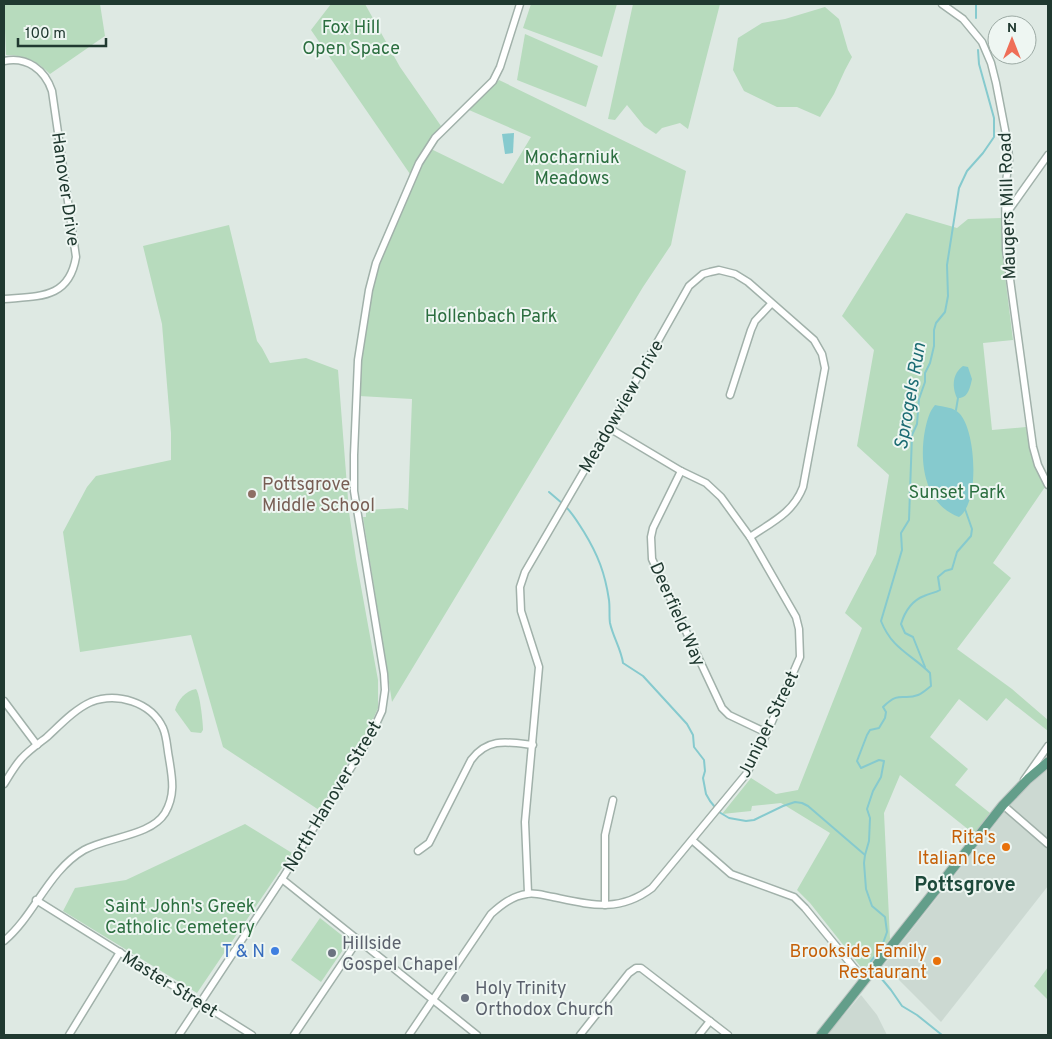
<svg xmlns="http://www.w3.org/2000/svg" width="1052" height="1039" font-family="Overpass,sans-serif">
	<rect width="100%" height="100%" fill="#dee9e3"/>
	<g fill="#ccd9d2">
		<polygon points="1048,769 1048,886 941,1022 884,965 1015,799 1040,775"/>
		<polygon points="861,995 877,1015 887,1035 827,1035"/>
	</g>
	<g fill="#b7dbbd">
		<path d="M4 4H100L105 36 50 74C37 61 25 55 6 55Z"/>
		<path d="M331 4H365L400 67 441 126C428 141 418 156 410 174L311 30Z"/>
		<polygon points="531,4 617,4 602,57 523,28"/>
		<polygon points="633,4 720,4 688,129 680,123 662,128 656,134 644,126 627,105 615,120 608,119"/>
		<polygon points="825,7 839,19 848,50 852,57 845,70 834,94 820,117 797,107 777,107 744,91 733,70 738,38 762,23 785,19"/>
		<polygon points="525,34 598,66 586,107 517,80"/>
		<polygon points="499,80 686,171 671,245 643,287 392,702 363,517 366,517 366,510 403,508 408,510 412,399 359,396 362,355 375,274 414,181 431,149 503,184 531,137 469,110"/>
		<path d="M906 213 957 228 968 219 1002 218V252L1013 340 983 343 992 430 1026 427C1029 449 1033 468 1045 487L993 563 1011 578 957 649 1012 689 1048 720V731L1006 698 987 721 959 699 930 737 968 769 955 785 990 813 974 834 900 775 884 813 890 939 867 967H861L860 966 810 903 797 890 830 833 781 803 752 806 751 811 722 814 751 778 776 794 798 790 862 628 845 613 876 554 889 475 857 446 874 350 842 316Z"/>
		<polygon points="229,225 257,341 262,348 270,363 306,358 338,370 349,512 356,559 378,680 378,708 370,726 319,810 223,747 191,635 80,652 63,532 87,487 96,476 171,460 171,433 162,324 143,246"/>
		<path d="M196 689C200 694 203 723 203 730L201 733 191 732 175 710C178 700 185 691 196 689Z"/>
		<polygon points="245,824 292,853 197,993 63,911 75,888 126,880"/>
		<polygon points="320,918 349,941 321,982 291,960"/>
		<polygon points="1048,967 1048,1000 1034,986"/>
	</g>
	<g fill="#86cace">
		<polygon points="514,133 513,153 505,154 502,134"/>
		<path d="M963 366 968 367 972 379C970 388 968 399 957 398 952 387 952 374 963 366Z"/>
		<path d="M935 405C944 407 954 407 960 414 976 432 980 503 959 517 924 504 919 462 925 430 927 421 929 412 935 405Z"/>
	</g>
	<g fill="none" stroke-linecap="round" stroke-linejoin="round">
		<g stroke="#86cace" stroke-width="2">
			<polyline points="976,18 976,4"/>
			<polyline points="956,410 958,398"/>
			<polyline points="549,492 563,504"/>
			<path d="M566 507C574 515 578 523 584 532 598 555 605 573 609 600 610 608 609 616 610 623 613 637 621 649 623 663L643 676 687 724 693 735 694 747 704 760 705 771 703 778 706 794 710 801 719 812 729 818 746 821 754 820 783 806 795 802 802 803 808 806 865 855"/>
			<path d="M925 667 913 637 905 633 901 624C905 611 911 601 924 596 930 593 935 593 940 590L938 577 945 571 952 569 957 552 971 536 972 529 965 509"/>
			<path d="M872 966 871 961 881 949 887 932 885 917 872 906 866 889 864 863 865 855 869 841 870 818 867 809 873 791 881 777 884 761 879 760 861 768 857 761 867 735 870 730 879 728 885 718 886 712 883 707C900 690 903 701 918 695 923 693 927 689 931 686L930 673C911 654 892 649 881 621L902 550 901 533 909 520 912 435 917 424 919 399 925 382V373L930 363 934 346V330L936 323 945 312 948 296 947 265 959 188 967 171 983 153 994 137V118L979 64 978 50"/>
			<polyline points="876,972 891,990 902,1006 917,1015 942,1035"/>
		</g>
		<defs>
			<g id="minor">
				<polyline points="942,4 963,19 982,42 991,63 996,83 1008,145 1009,160 1005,189 1006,250 1033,447 1038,465 1048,485"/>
				<path d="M4 61C27 56 45 70 52 91L76 257C69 299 39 296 4 299"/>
				<polyline points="1006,214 1048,155"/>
				<polyline points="730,395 751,330 755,321 771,304"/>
				<polyline points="681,471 653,528 651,537 652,559 722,708 729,715 767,733"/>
				<polyline points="4,701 37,745"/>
				<polyline points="1024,780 1048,746"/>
				<path d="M4 784C9 776 14 767 21 759 28 751 38 744 47 737 60 725 75 709 91 702 117 692 151 702 163 728 167 737 167 748 169 758 172 777 176 794 165 813 151 836 107 837 84 850 48 871 35 915 4 941"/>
				<polyline points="1003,805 1048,844"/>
				<polyline points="692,840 731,874 794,897 805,908 864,980"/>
				<path d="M418 851 429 843 471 760C488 737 508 742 533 745"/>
				<polyline points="282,879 477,1035"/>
				<path d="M528 893 525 822 539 667 521 611 520 587 525 572 609 428 689 286 703 274 710 272 719 270 735 274 748 282 814 340 822 354 825 368 803 487C793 513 772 522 750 537"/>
				<polyline points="36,900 252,1035"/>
				<polyline points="605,905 605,835 613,800"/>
				<polyline points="69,1035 120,952"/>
				<polyline points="179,1035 282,879 370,737 382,711 385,690 384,674 354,491 354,455 358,360 369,290 376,263 419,163 435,138 493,81 500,67 520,4"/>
				<polyline points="294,1035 358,940"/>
				<path d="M409 1035 491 914C501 905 512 896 527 894 535 892 545 896 553 897 591 905 619 913 652 888L747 773 767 733 800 657 799 629 796 617 750 537 721 497 706 483 681 471 609 428"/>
				<polyline points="580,1035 629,973 636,968 641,968 728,1035"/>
				<polyline points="699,1035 710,1021"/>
			</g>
			<polyline id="major" points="821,1035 1003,805 1028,779 1048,762"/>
		</defs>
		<use href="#minor" stroke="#a1b1aa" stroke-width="9"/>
		<use href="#major" stroke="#bcc4c1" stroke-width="11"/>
		<use href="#minor" stroke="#fff" stroke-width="6"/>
		<use href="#major" stroke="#639e8a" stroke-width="9"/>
	</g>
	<circle fill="#8d6e63" stroke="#eef6f2" stroke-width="2" cx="252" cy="494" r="5"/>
	<g fill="#e8710a" stroke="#eef6f2" stroke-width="2">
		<circle cx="1006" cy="847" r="5"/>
		<circle cx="937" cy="961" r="5"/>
	</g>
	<circle fill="#3f7fe0" stroke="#eef6f2" stroke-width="2" cx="275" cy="951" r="5"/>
	<g fill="#6b7280" stroke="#eef6f2" stroke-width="2">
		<circle cx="332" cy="953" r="5"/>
		<circle cx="465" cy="998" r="5"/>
	</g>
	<g text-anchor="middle" stroke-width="4" stroke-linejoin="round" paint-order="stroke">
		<g font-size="18" fill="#2b6e3f" stroke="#eef6f2">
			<text x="351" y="33">Fox Hill<tspan x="351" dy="21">Open Space</tspan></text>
			<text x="572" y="163">Mocharniuk<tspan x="572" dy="21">Meadows</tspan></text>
			<text x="491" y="322">Hollenbach Park</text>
			<text x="957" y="498">Sunset Park</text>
			<text x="180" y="912">Saint John's Greek<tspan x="180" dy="21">Catholic Cemetery</tspan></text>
		</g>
		<g font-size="18" fill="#203930" stroke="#eef6f2">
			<text transform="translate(66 189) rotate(82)" y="6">Hanover Drive</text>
			<text transform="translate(1007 206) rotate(-92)" y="6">Maugers Mill Road</text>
			<text transform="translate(621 406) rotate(-60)" y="6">Meadowview Drive</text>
			<text transform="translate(678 614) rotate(66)" y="6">Deerfield Way</text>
			<text transform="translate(768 724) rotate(-64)" y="6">Juniper Street</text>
			<text transform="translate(332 796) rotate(-59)" y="6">North Hanover Street</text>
			<text transform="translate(170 984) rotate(32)" y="6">Master Street</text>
		</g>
		<g font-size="18" fill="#785e54" stroke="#eef6f2" text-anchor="start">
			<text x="262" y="490">Pottsgrove<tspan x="262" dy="21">Middle School</tspan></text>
		</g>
		<g font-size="18" fill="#c56008" stroke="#eef6f2" text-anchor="end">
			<text x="996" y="843">Rita's<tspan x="996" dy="21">Italian Ice</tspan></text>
			<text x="927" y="957">Brookside Family<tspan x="927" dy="21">Restaurant</tspan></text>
		</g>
		<g font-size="18" fill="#5b616d" stroke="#eef6f2" text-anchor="start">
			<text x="342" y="949">Hillside<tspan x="342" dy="21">Gospel Chapel</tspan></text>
			<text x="475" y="994">Holy Trinity<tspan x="475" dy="21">Orthodox Church</tspan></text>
		</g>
		<g font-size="18" fill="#366cbe" stroke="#eef6f2" text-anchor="end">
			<text x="265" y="957">T &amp; N</text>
		</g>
		<g font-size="19" font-style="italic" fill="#1c6c73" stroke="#eef6f2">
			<text transform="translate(909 396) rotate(-80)" y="7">Sprogels Run</text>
		</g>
		<g font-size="20" font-weight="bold" fill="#1d4a3b" stroke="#eef6f2">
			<text x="965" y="891">Pottsgrove</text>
		</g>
	</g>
	<rect width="1052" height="1039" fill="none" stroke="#203930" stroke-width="10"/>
	<g transform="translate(1012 40)"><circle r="24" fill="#eef6f2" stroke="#9caaa4"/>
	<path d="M0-4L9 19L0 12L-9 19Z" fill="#ef6e57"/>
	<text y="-8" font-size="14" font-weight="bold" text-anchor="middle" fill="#203930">N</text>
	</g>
	<path d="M18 38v8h88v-8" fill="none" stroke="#203930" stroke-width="2.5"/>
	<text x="25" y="38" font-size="15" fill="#203930" stroke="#eef6f2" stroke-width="4" paint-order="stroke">100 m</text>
</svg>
